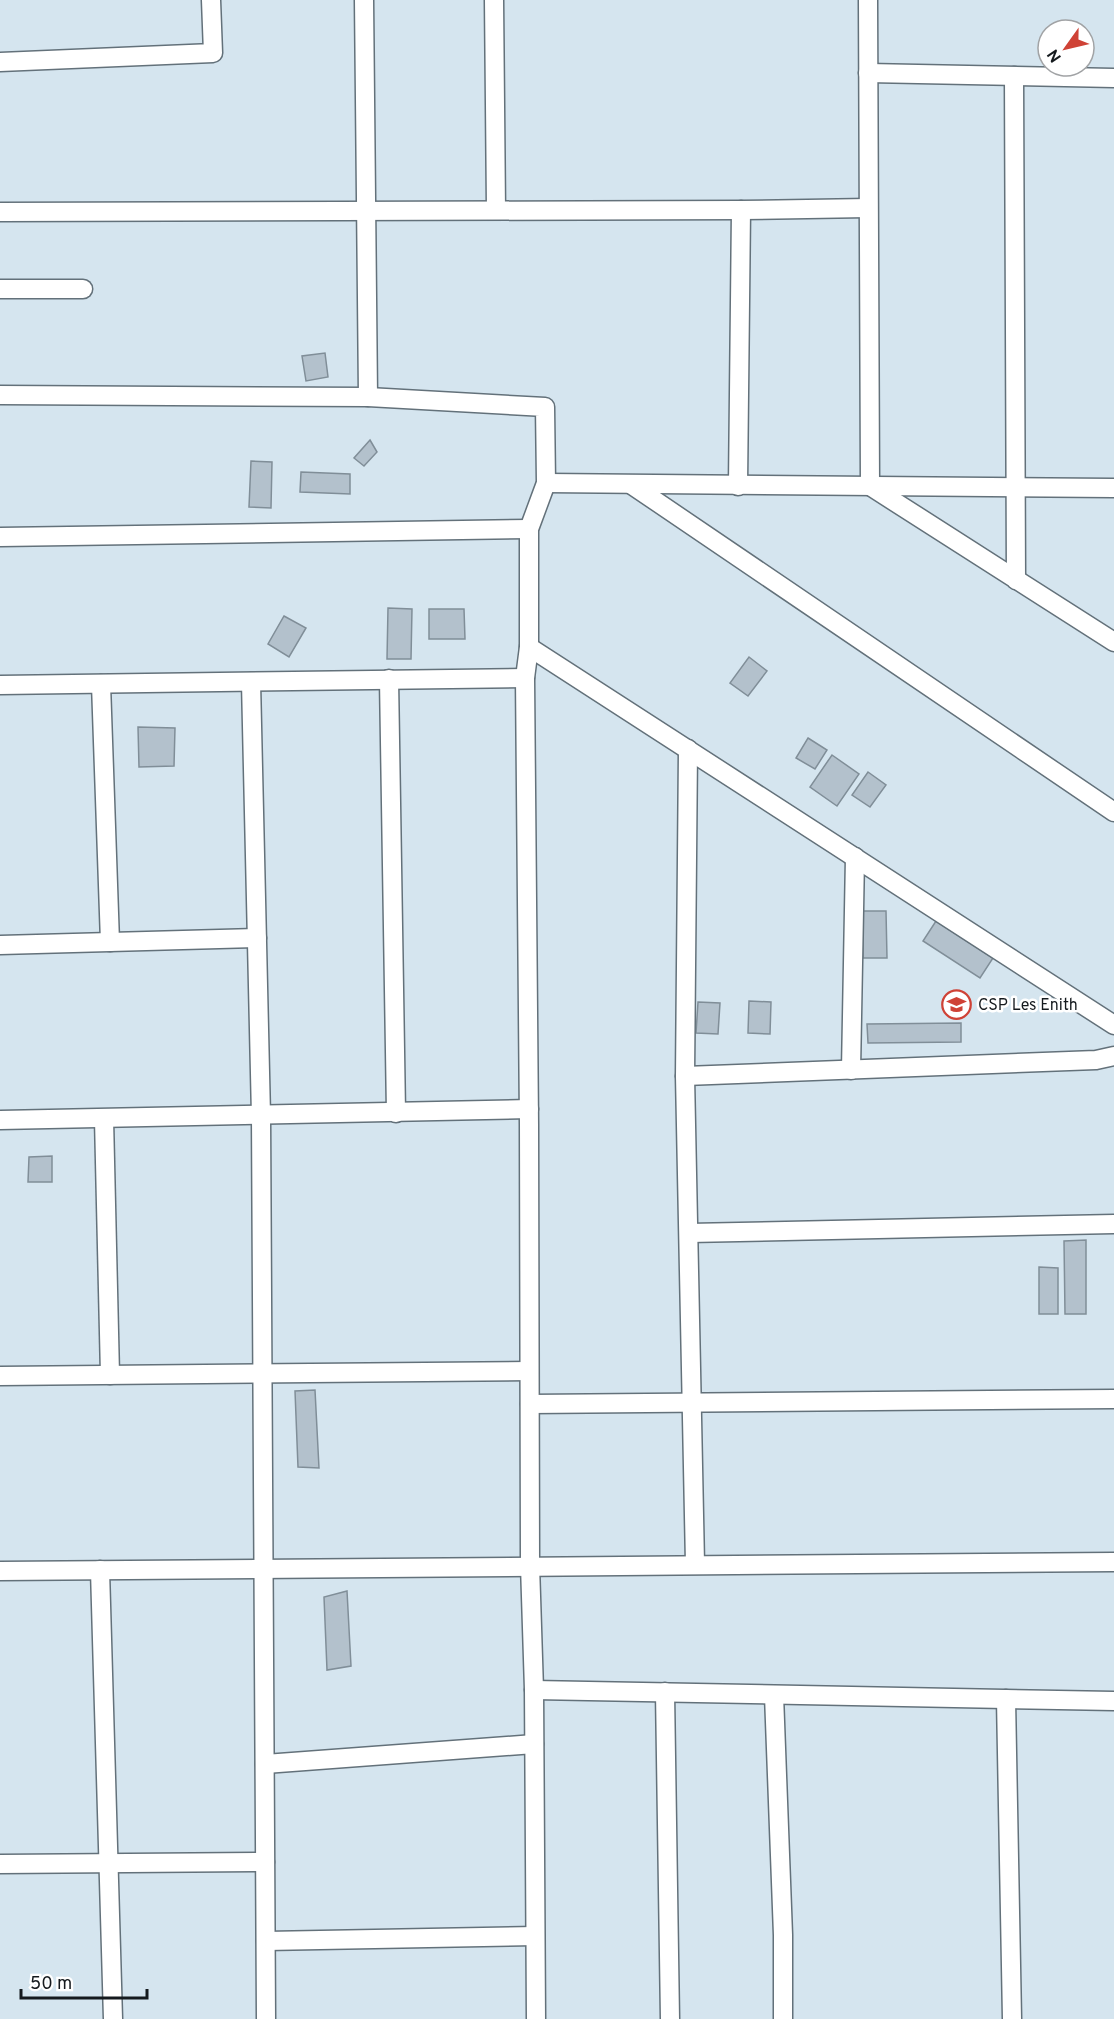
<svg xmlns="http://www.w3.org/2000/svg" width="1114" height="2019" font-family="Overpass,sans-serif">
	<rect width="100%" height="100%" fill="#d5e5ef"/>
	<g fill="#b3c1cc" stroke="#808e98" stroke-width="1.5">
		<polygon points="325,353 328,377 306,381 302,356"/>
		<polygon points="370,440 377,452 364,466 354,458"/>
		<polygon points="251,461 272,462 271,508 249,507"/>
		<polygon points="301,472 350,474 350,494 300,492"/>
		<polygon points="388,608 412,609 411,659 387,659"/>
		<polygon points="429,609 464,609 465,639 429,639"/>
		<polygon points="284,616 306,628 289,657 268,644"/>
		<polygon points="749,657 767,671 748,696 730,683"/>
		<polygon points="138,727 175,728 174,766 139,767"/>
		<polygon points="808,738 827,750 815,769 796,758"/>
		<polygon points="832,755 859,774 837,806 810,787"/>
		<polygon points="868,772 886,785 870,807 852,795"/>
		<polygon points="862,911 886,911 887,958 863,958"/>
		<polygon points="936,921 993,958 980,978 923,941"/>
		<polygon points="749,1001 771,1002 770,1034 748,1033"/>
		<polygon points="698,1002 720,1003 718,1034 696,1033"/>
		<polygon points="961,1023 961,1042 868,1043 867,1024"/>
		<polygon points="52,1156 52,1182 28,1182 29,1157"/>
		<polygon points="1086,1240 1086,1314 1065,1314 1064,1241"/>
		<polygon points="1039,1267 1058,1268 1058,1314 1039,1314"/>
		<polygon points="315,1390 319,1468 298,1467 295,1391"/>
		<polygon points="347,1591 351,1666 327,1670 324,1597"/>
	</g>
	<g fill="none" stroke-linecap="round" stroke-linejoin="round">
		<defs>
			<g id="minor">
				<polyline points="364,0 368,397"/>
				<polyline points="494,0 496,210"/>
				<polyline points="868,0 870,486 1114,642"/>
				<polyline points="0,62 213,53 211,0"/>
				<polyline points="868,73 1114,78"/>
				<polyline points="1014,76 1016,580"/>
				<polyline points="0,212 741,210 868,208"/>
				<polyline points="0,289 83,289"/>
				<polyline points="0,395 368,397 545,407 546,483 529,529 529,647 525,678 529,1124 530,1565 534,1690 536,2019"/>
				<polyline points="546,483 1114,488"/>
				<polyline points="632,485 1114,812"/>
				<polyline points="738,486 741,210"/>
				<polyline points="0,537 529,529"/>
				<polyline points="529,647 1114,1025"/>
				<polyline points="389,679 396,1113"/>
				<polyline points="251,682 261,1116 266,2019"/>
				<polyline points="101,684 110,942"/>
				<polyline points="0,685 525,678"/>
				<polyline points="688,749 685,1076 695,1564"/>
				<polyline points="0,945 257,938"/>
				<polyline points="851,1070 855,857"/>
				<polyline points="685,1076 1096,1060 1114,1056"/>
				<polyline points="104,1119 110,1375"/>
				<polyline points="0,1120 529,1109"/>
				<polyline points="689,1233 1114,1224"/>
				<polyline points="0,1376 529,1371"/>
				<polyline points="530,1404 1114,1399"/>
				<polyline points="100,1570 113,2019"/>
				<polyline points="0,1571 1114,1562"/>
				<polyline points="534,1690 1114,1701"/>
				<polyline points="665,1692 670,2019"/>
				<polyline points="774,1695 783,1935 783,2019"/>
				<polyline points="1006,1699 1012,2019"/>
				<polyline points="265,1764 534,1744"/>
				<polyline points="0,1864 265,1862"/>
				<polyline points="266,1941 535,1936"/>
			</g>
		</defs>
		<use href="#minor" stroke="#63717a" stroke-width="21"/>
		<use href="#minor" stroke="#fff" stroke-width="18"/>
	</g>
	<defs>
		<symbol id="school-ring" viewBox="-11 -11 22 22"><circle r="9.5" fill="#fff" stroke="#cf4236" stroke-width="1.5"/><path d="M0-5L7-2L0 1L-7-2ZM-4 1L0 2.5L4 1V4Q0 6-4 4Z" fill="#cf4236"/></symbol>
	</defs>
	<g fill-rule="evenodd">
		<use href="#school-ring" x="940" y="988" width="33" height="33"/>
	</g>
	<g text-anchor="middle" stroke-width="5" stroke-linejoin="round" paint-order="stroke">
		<g font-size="16" fill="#151a1e" stroke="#fff" text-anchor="start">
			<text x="978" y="1010">CSP Les Enith</text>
		</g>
	</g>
	<g transform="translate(1066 48) rotate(236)"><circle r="28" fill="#ffffff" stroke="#a1a3a5" stroke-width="1.5"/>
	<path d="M0-4.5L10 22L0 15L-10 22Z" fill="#cf4236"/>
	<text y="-9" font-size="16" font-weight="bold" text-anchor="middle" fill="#151a1e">N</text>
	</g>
	<path d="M21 1989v9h126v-9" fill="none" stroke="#151a1e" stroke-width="3"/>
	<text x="30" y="1989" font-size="18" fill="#151a1e" stroke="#ffffff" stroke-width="4.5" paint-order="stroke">50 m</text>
</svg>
